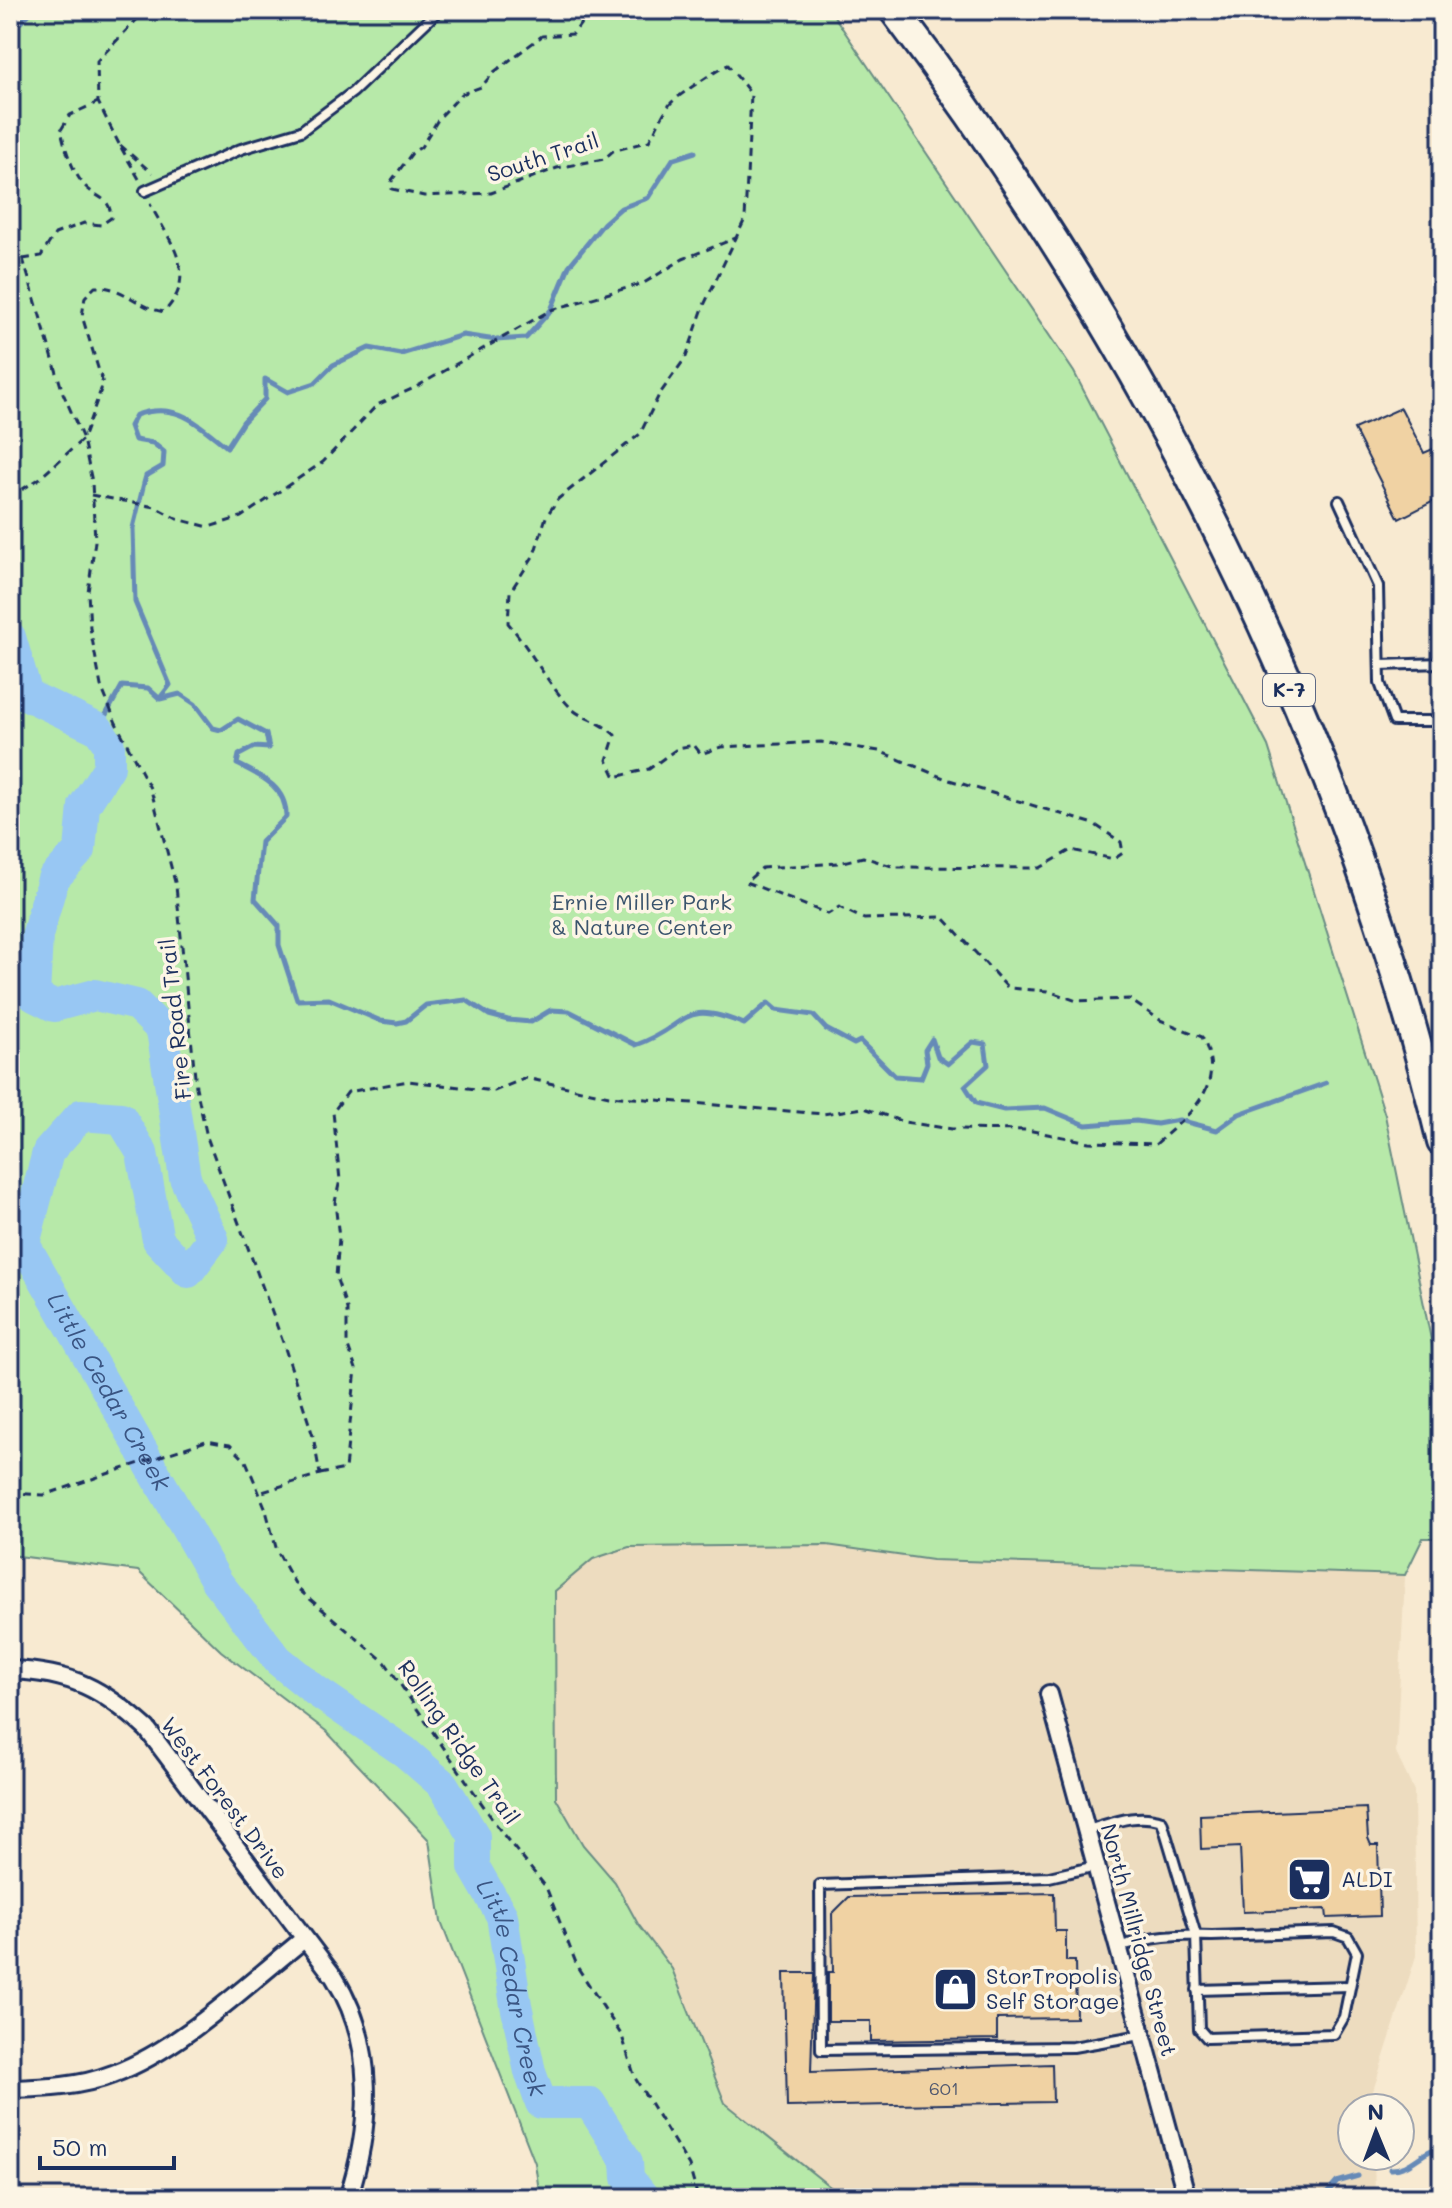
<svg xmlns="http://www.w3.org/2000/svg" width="1452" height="2208" font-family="Mali,sans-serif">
	<rect width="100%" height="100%" fill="#f8ead1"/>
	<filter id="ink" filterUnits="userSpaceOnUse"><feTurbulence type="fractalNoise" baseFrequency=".0125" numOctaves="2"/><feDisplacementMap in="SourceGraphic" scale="16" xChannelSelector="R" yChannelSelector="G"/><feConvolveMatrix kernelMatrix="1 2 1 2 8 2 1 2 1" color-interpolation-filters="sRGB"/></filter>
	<g filter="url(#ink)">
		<polygon fill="#eddcbf" points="1407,1538 1396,1753 1414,1791 1416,1956 1372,2094 1372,2108 1352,2108 1352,2156 1374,2156 1375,2198 542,2198 533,1548"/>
		<polygon fill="#b7e9a9" stroke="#698c84" stroke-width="2" points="10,10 830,10 1074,372 1268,746 1385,1115 1442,1393 1442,1538 1423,1538 1405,1575 932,1560 827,1545 629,1547 593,1559 555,1591 556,1798 583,1845 615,1882 638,1924 672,1969 725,2103 844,2198 540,2198 535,2163 441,1922 429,1840 326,1731 221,1651 138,1571 10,1555"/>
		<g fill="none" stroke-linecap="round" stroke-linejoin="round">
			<g stroke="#668ab7" stroke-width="5">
				<polyline points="10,25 21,22 33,10"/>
				<path d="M160 698 170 685 135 602 133 528 144 483 146 476 163 466 164 452 153 443 135 440 130 426 136 415C177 401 196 423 227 447L243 422 265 399V379L288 392 315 383 333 365 369 348 401 354 463 335 496 340 526 338 551 310 569 266 604 223 621 208 648 198 673 159 695 152"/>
				<path d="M98 729 122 686 148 688 160 699 180 694 195 704 213 728 221 730 238 719 266 734 269 748 254 747 239 755 237 764C261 776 287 787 286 817L261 842 255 899 279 926V945L297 1000 329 999 381 1021 397 1023 406 1021 426 1005 466 1000 489 1015 508 1020 531 1022 551 1010 569 1011 636 1045C689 1027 679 997 744 1024L768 1003 776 1010 813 1015 826 1029 854 1044 860 1041 895 1076 921 1078 927 1063 925 1050 932 1039 938 1057 948 1064 973 1042 985 1044 988 1065 965 1086 976 1103 1004 1110 1045 1108 1086 1125 1136 1121 1157 1124 1179 1120 1217 1130 1239 1114 1326 1083"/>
				<path d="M1390 2169C1412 2170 1421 2150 1442 2147"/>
				<polyline points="1323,2198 1337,2182 1358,2176"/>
			</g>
			<path stroke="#98c7f3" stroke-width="32" id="s1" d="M10 637 27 695 98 729 109 745V767L84 806 80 850 53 879 37 936 34 996 54 1006 95 995 137 1005 162 1030 185 1178 213 1239 188 1272 158 1240 142 1153 121 1118 81 1115 48 1152 24 1244 217 1582 278 1660 316 1691 405 1752 443 1785 474 1836V1867L502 1916 516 2005 530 2072 541 2103H590L627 2162 628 2178 644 2198"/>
		</g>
		<g fill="#f0d2a3" stroke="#1b2f5e" stroke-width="2">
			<polygon points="1401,408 1424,453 1442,445 1442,497 1399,519 1354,429"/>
			<polygon points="1366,1808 1368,1838 1371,1845 1378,1845 1380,1916 1327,1918 1326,1909 1243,1912 1240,1847 1201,1849 1200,1815"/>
			<polygon points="1054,1893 1055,1931 1066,1931 1066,1961 1075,1961 1076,2018 997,2019 997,2039 871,2041 871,2021 828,2021 828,1972 833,1972 832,1914 849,1897"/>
			<polygon points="784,1973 814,1973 811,2072 1052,2064 1053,2102 787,2107"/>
		</g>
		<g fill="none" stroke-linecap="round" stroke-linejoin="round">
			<defs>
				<g id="lane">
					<polyline points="145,191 241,149 301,131 353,92 439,10"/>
					<polyline points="1339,501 1378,586 1380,683 1394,721 1442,721"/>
					<polyline points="1380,665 1442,663"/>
					<path d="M1087 1830C1112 1823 1137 1812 1162 1821L1196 1935 1199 2029 1207 2038 1334 2034 1344 2017 1357 1953 1348 1937 1334 1932 1212 1936C1177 1934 1151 1937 1118 1947"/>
					<polyline points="1096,1866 1049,1877 820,1885 821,2050 1073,2047 1141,2035"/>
					<polyline points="1197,1990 1350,1986"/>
				</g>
				<g id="street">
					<path d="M10 1670C71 1672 103 1689 147 1729L334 1977C376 2043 372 2126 348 2198"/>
					<polyline points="1049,1694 1187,2198"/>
					<path d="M10 2089C45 2088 80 2087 113 2074 181 2049 247 1984 304 1939"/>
				</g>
				<path id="highway" d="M894 10C1147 345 1344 732 1442 1142"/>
			</defs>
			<use href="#lane" stroke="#1b2f5e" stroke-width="14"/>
			<use href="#street" stroke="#1b2f5e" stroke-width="22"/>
			<use href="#highway" stroke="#1b2f5e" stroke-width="34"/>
			<g stroke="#1b2f5e" stroke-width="3" stroke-dasharray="8 6" stroke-linecap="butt">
				<polyline points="119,144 98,102 97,61 146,10"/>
				<polyline points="139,179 119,144 152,173"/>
				<polyline points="10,233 23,259 63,393 83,439 92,482 95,541 88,592 90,628 101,686 116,723 151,790 176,886 196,1087 207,1137 284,1345 313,1436 320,1474 259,1493"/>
				<path d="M23 259 41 256 55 234 84 223 101 225 111 218C111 196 96 199 84 185 72 171 65 148 61 130L70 115 98 102"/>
				<polyline points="91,495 155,507 177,519 209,527 241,517 323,462 377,405 416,387 551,310 644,283 683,259 736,238"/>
				<path d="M10 497 39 479 83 439 103 384 82 316 85 297 95 287C123 285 137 308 164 312 200 275 170 242 150 204"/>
				<path d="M320 1474 345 1469 356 1369 347 1344V1309L336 1277 339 1238 335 1202 340 1180 333 1112 348 1092 408 1081 494 1091 526 1078 609 1096 823 1114 864 1108 904 1122 952 1129 1027 1130 1089 1142 1156 1144C1190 1113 1228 1087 1202 1037L1160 1020 1129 999 1077 1001 1048 991 1008 988 943 917 864 919 839 907 828 914 746 882 762 868 839 863 863 857 895 867 1040 868 1071 850 1114 859 1123 853 1121 842 1094 824 946 779 879 751 821 742 721 747 701 754 694 745 678 748 649 769 615 777 607 760 615 735C599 720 583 719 572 709 547 684 531 650 508 623L510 592 534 555 546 517 558 499 640 434 659 395 686 357 704 305 745 219 751 94 728 65C718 69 677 96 671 103 662 113 657 129 649 141L613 151 604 159 557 168 491 193 424 196 392 189V180L412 153 421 147 439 118 462 94 481 87 494 72 542 36 573 34 591 10"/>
				<polyline points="10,1493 44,1495 206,1441 230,1445 246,1461 265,1507 277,1551 298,1589 385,1662 502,1833 546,1887 578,1968 622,2036 635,2078 689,2166 698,2198"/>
			</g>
			<use href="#lane" stroke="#fcf5e5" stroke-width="8"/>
			<use href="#street" stroke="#fcf5e5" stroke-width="16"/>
			<use href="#highway" stroke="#fcf5e5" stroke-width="28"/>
		</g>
	</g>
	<defs>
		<symbol id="supermarket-square" viewBox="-11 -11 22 22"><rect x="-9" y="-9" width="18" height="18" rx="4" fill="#1b2f5e" stroke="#fcf5e5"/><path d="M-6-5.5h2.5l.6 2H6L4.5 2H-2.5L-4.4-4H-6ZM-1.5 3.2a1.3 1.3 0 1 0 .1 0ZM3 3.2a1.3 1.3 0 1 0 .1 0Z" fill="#fff"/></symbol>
		<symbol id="shop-square" viewBox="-11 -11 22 22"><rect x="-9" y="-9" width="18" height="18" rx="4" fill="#1b2f5e" stroke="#fcf5e5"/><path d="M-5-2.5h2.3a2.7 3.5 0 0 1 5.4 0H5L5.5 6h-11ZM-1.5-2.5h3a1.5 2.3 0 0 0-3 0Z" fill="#fff"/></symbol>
	</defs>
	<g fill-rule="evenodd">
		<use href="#supermarket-square" x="1284" y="1854" width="51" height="51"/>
		<use href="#shop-square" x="930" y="1964" width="51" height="51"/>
	</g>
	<g text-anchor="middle" stroke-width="7" stroke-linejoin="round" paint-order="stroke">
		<g font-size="18" fill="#50586f">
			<text x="944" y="2095">601</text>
		</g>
		<rect fill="#fcf5e5" stroke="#5e6a86" stroke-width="2" x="1263" y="674" width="52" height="32" rx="6"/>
		<g font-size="20" font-weight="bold" fill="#1b2f5e">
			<text x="1289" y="697">K-7</text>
		</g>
		<g font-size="22" fill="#1b2f5e" stroke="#fcf5e5">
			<text transform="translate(543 157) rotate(-18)" y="8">South Trail</text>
			<text transform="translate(175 1019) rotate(-96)" y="8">Fire Road Trail</text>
			<text transform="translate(459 1742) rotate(55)" y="8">Rolling Ridge Trail</text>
			<text transform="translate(225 1798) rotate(53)" y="8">West Forest Drive</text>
			<text transform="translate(1139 1940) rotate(75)" y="8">North Millridge Street</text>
		</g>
		<g font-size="22" fill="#3a546d" stroke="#fcf5e5">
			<text x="642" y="910">Ernie Miller Park<tspan x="642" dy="25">&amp; Nature Center</tspan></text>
		</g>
		<g font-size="22" fill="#1b2f5e" stroke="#fcf5e5" text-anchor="start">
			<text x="1341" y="1887">ALDI</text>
			<text x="986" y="1984">StorTropolis<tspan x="986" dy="25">Self Storage</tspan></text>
		</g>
		<g font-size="24" font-style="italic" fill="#3a5583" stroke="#fcf5e5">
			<text dy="8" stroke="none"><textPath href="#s1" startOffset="1360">Little Cedar Creek</textPath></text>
			<text dy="8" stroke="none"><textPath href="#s1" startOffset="2104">Little Cedar Creek</textPath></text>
		</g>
	</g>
	<rect width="1452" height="2208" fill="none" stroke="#fcf5e5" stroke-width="40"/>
	<rect x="20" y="20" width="1412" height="2168" fill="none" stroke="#1b2f5e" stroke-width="3" filter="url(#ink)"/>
	<g transform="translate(1376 2132) rotate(359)"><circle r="38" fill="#fcf5e5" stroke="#a2a6af" stroke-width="2"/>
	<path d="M0-6L14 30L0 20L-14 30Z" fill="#1b2f5e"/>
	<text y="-12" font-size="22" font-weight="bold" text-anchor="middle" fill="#1b2f5e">N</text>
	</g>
	<path d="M40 2156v12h134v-12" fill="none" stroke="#1b2f5e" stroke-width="4"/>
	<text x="52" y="2156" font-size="24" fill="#1b2f5e" stroke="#fcf5e5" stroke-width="6" paint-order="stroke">50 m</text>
</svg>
